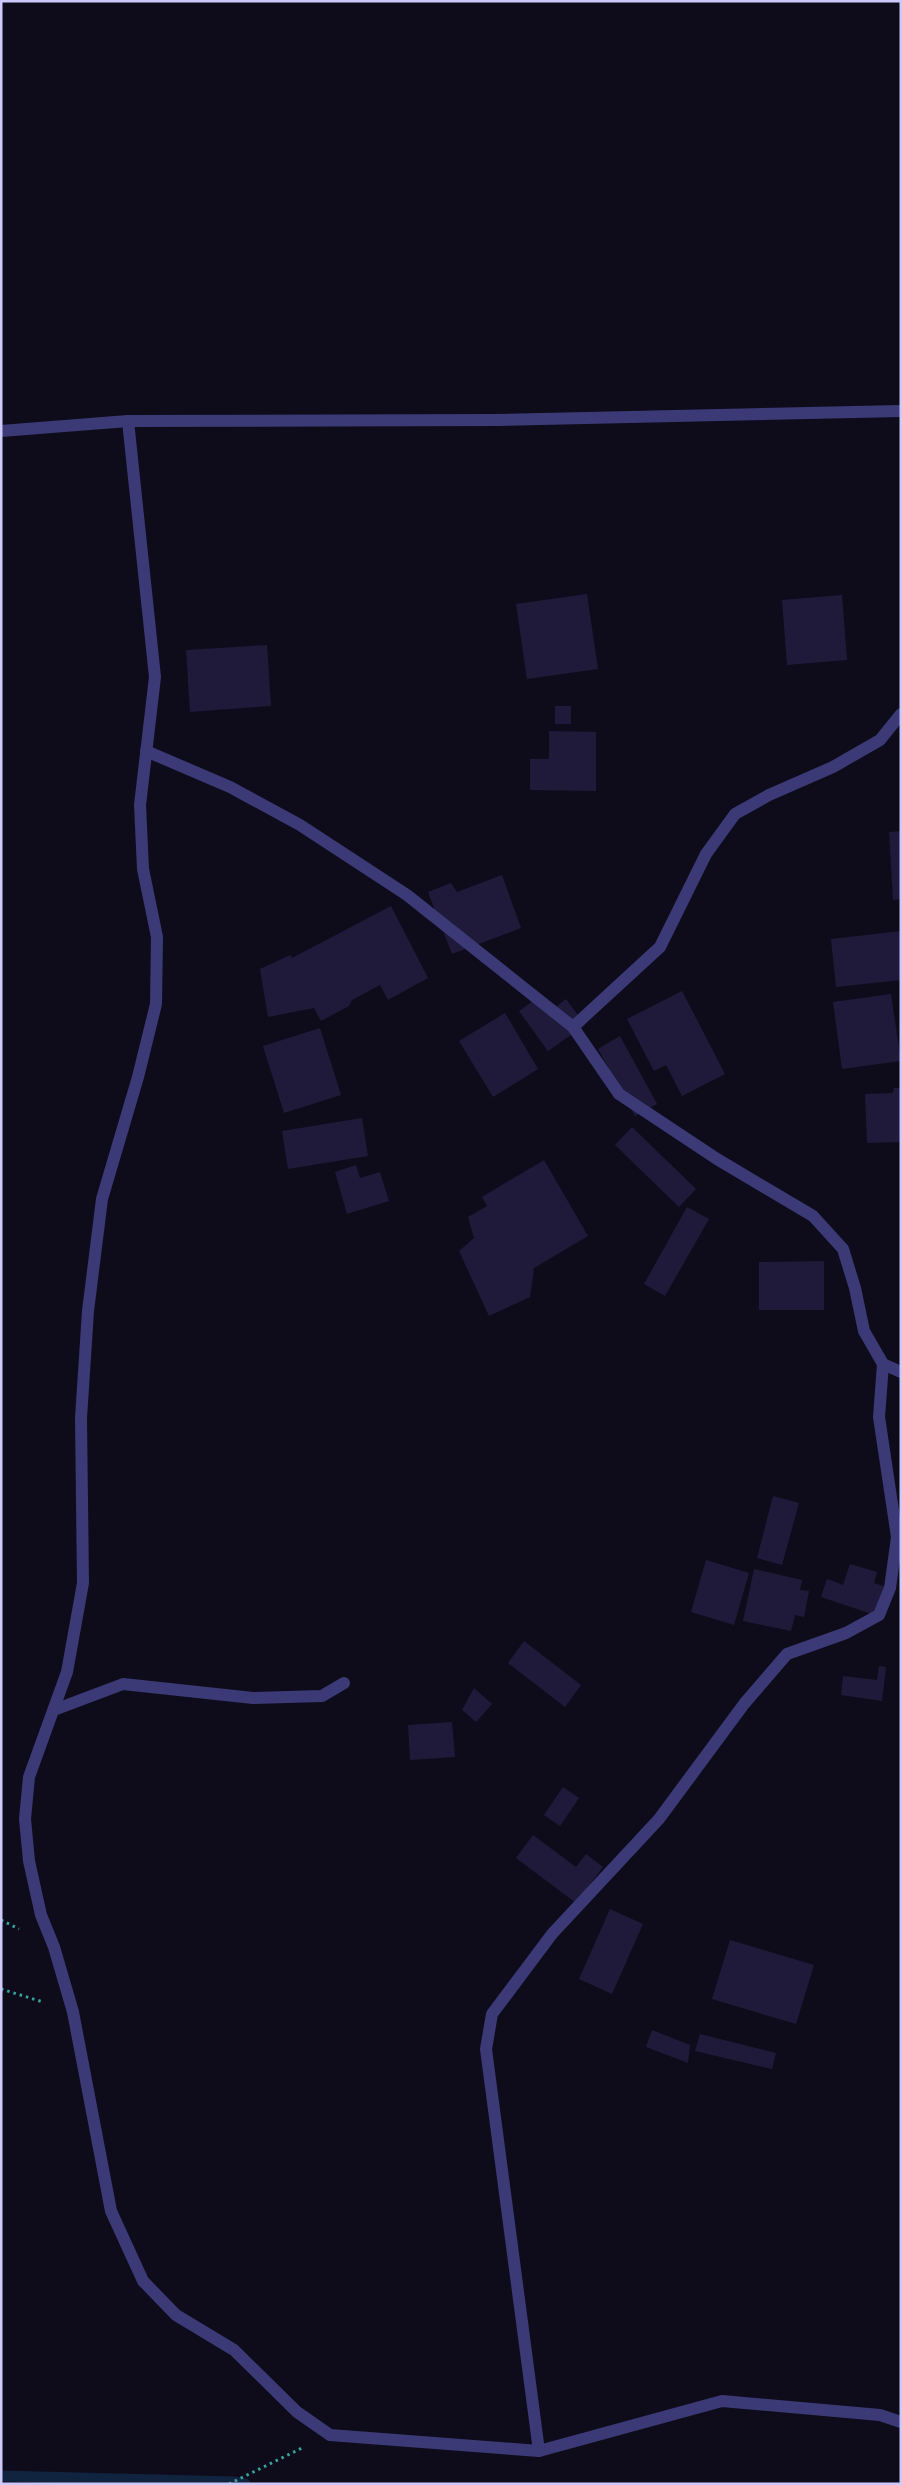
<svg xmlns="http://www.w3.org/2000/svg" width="902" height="2485" font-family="'Source Sans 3',sans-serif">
	<rect width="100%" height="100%" fill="#0e0c1b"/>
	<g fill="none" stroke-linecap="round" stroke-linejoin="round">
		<polyline stroke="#102440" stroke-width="11" points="1,2476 233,2482 245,2484"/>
	</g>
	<g fill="#1f1a3a">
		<polygon points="587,594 598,669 527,679 516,604"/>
		<polygon points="842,595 847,660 787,665 782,600"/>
		<polygon points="267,645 271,706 190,712 186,650"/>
		<rect x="555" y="706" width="16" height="18"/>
		<polygon points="549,731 596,732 596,791 530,790 530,759 549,759"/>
		<polygon points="901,831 901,899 893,900 889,832"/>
		<polygon points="502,875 521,928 452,954 428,892 451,883 457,892"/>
		<polygon points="391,906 428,978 388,1000 380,985 352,1000 349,1006 321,1021 314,1008 268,1017 260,969 290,955 292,958"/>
		<polygon points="901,931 901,980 836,987 831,939"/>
		<polygon points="682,991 725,1074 682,1096 666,1065 654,1071 627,1019"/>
		<polygon points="891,994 901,1061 842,1069 833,1002"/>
		<polygon points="536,999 547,1014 566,999 585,1025 548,1051 519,1011"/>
		<polygon points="505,1013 538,1069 493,1097 459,1041"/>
		<polygon points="320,1028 341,1095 284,1113 263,1046"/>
		<polygon points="620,1036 657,1104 635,1116 598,1049"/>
		<polygon points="894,1088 901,1088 901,1142 867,1143 865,1094 893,1093"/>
		<polygon points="362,1118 368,1156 288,1169 282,1131"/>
		<polygon points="632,1127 696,1189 679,1207 615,1145"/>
		<polygon points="544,1160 588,1236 534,1268 530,1297 489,1316 459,1251 474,1238 468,1217 487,1206 482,1197"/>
		<polygon points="356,1165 360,1178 380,1172 389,1201 347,1214 335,1172"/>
		<polygon points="687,1207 709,1219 665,1296 644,1284"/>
		<polygon points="824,1261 824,1310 759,1310 759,1262"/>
		<polygon points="773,1496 799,1503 782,1565 757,1558"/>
		<polygon points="706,1560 749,1573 734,1625 691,1612"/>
		<polygon points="850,1564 877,1572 874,1583 890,1588 881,1617 821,1597 827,1579 843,1585"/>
		<polygon points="754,1569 802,1580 800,1590 809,1591 804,1617 795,1615 791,1631 743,1621"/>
		<polygon points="524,1641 581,1685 565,1707 508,1663"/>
		<polygon points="879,1666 886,1667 882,1701 841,1695 843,1676 877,1680"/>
		<polygon points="474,1688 492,1704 476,1722 462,1710"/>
		<polygon points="452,1722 455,1757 410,1760 408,1725"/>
		<polygon points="563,1787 579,1798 560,1826 544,1815"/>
		<polygon points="533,1835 576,1867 586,1854 603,1867 576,1903 516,1858"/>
		<polygon points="610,1909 643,1924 612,1994 579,1979"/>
		<polygon points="730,1940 814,1965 796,2024 712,1999"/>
		<polygon points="652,2030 690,2045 688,2063 646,2047"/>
		<polygon points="700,2034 776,2053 772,2069 695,2051"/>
	</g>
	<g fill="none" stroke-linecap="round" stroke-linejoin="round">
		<g stroke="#35a49b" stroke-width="3" stroke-dasharray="2.5 4" stroke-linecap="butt">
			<polyline points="1,1920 19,1929"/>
			<polyline points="1,1989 43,2002"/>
			<polyline points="229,2484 304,2447"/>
		</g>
		<polyline stroke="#3b3a76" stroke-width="12" points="54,1710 123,1684 253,1698 322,1696 344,1683"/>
		<g stroke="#3b3a76" stroke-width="12">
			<polyline points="128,421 155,677 140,805 143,869 157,937 156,1004 138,1077 102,1199 88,1311 81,1418 83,1583 67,1672 29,1777 25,1819 29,1861 41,1915 54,1947 73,2012 111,2211 143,2281 176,2315 234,2350 297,2412 330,2435 539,2451 722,2401 880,2415 901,2422"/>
			<polyline points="1,431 128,421 497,420 901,411"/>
			<polyline points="146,751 230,787 300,825 407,895 573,1027 619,1094 717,1159 813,1216 843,1249 855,1288 864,1331 883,1364 901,1372"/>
			<polyline points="573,1027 660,947 706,854 735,814 769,795 833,767 880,740 901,714"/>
			<polyline points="539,2451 486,2049 492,2014 552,1934 659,1819 744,1704 787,1654 846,1633 879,1615 890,1588 897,1537 879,1417 883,1364"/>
		</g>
	</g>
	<rect width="902" height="2485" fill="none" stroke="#cec9fb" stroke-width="5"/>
</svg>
